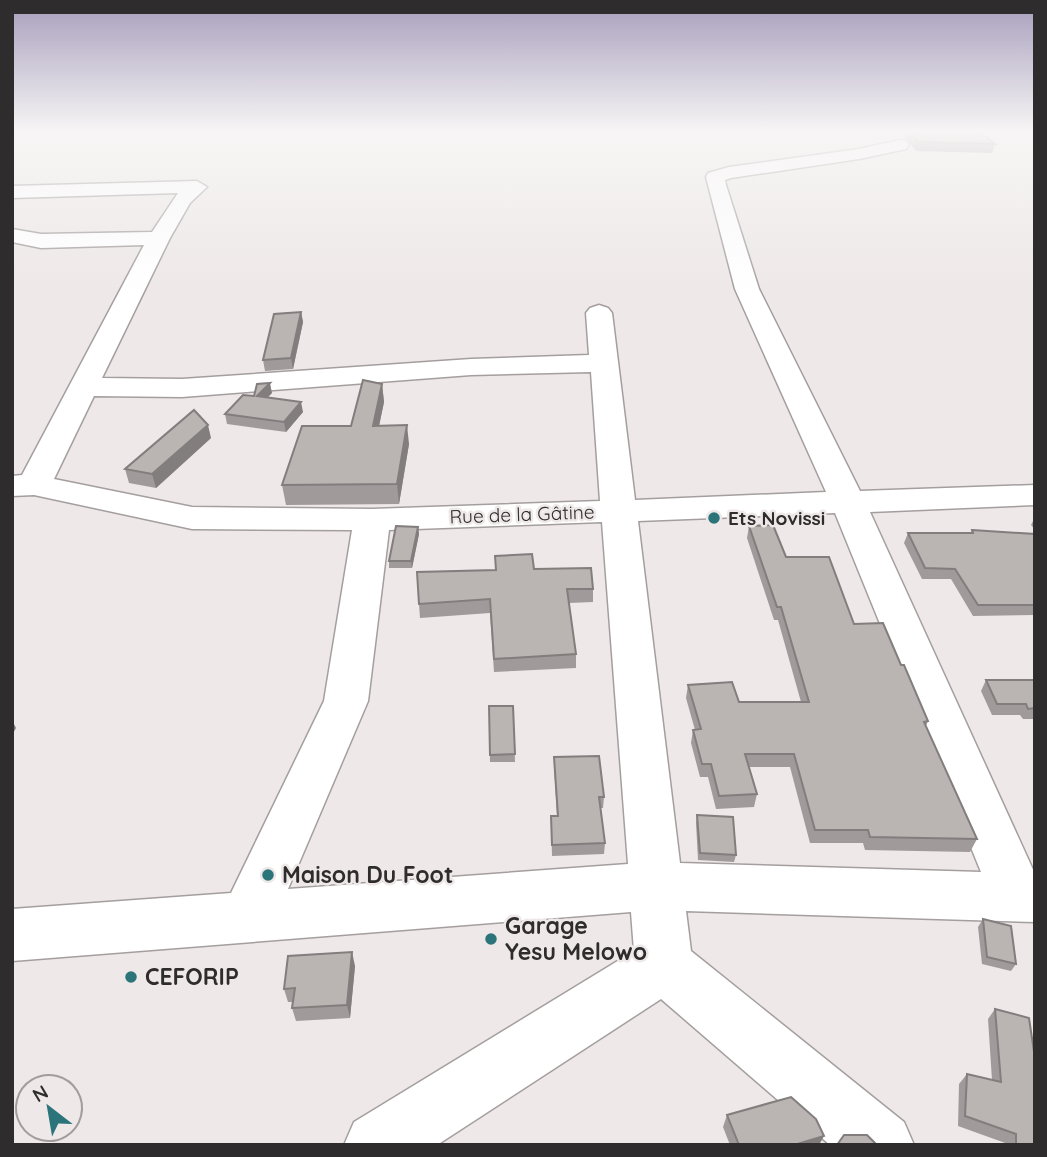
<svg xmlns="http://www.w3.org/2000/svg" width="1047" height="1157" font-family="Quicksand,sans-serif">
	<rect width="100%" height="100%" fill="#eee8e8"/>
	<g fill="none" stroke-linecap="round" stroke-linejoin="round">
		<defs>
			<path id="minor" d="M900 140 906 141 909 145 906 149 859 159 731 178 725 180 726 185 759 289 860 491 1035 485V505L870 512 1035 874V922L686 911 691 951 904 1122 914 1145H830L661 999 437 1145H344L354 1122 634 951 631 912 12 961V909L231 893 324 701 352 530 192 529 34 495 12 496V476L22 475 144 245 41 248 12 242V229L41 234 152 232 178 193 12 198V186L197 181 207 187 190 203 170 238 102 378 182 379 471 359 589 355 586 313 590 308 599 305 608 308 612 313 635 500 826 492 735 289 706 177 708 173 729 167 859 149ZM591 372 600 501 372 509 192 507 54 479 94 396 182 397 471 375ZM835 513 981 872 680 863 638 521ZM602 522 628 864 288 889 368 701 389 530Z"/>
		</defs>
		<use href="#minor" stroke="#a49f9e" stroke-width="3"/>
		<use href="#minor" fill="#fff" fill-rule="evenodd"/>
	</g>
	<g fill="#a09b9a">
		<polygon points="900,130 977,130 995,144 992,153 916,151"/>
		<polygon points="301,312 303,322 293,369 265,371 263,360"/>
		<polygon points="382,384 384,402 379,426 409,444 399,504 286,505 282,485 351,426"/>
		<polygon points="272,393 267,398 303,412 286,432 227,424 225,414 254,396"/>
		<polygon points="211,438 156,488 129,483 125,469"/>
		<polygon points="1035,517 1035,530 1031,525"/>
		<polygon points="749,526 786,557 854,624 928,721 926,726 977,839 970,852 865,850 863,843 810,843 790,767 749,767 757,794 754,807 716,809 708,777 700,777 691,743 693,730 695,730 686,698 688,685 739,702 801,702 778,620 774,620 747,538"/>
		<polygon points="418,527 419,534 412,568 389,568 389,561"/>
		<polygon points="972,530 1035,534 1035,615 973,616 951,579 922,579 904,543 908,533 971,533"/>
		<polygon points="534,569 593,589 593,602 569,603 576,654 576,668 494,672 490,613 420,618 419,604"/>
		<polygon points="986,680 1035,680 1035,719 1023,719 1020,715 992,715 981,691"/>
		<polygon points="489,706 513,706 515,762 490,762"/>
		<polygon points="554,757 604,797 603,808 600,808 605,843 604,854 552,856 551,816 557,816 554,768"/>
		<polygon points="697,815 736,855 734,862 698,860 696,823"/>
		<polygon points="983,919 1016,964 1011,971 982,964 978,927"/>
		<polygon points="355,966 350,1018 296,1021 292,1008 293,1002 288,1002 284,989"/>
		<polygon points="995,1009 1035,1145 1008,1145 1008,1144 958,1126 959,1084 967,1074 992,1080 988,1019"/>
		<polygon points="727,1115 819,1145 730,1145 723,1127"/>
	</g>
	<g fill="#827e7d">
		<polygon points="301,312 303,322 293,369 291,358"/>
		<polygon points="270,383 272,393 259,406 257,396"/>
		<polygon points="382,384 384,402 375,445 373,426"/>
		<polygon points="301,402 303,412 286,432 284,422"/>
		<polygon points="208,425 211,438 156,488 152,474"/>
		<polygon points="407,425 409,444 399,504 397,484"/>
		<polygon points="418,527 419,534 412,568 411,561"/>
		<polygon points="12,720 16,728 12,735"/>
		<polygon points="352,952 355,966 350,1018 347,1005"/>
		<polygon points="824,1136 819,1145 794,1145"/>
	</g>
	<g fill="#bab4b3" stroke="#827e7d" stroke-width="2">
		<polygon points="909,130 977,130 995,144 918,142"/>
		<polygon points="301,312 291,358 263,360 274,314"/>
		<polygon points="363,380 382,384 373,426 407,425 397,484 282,485 302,426 351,426"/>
		<polygon points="270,383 257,396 301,402 284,422 225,414 243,395 254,396 257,384"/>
		<polygon points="194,410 208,425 152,474 125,469"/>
		<polygon points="773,525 786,557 829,557 854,624 883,623 901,665 904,665 928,721 924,722 977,839 870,837 868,830 815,830 794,754 745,754 757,794 719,796 711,764 702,764 693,730 701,729 688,685 732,682 739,702 809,702 781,607 777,607 749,526"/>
		<polygon points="396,526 418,527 411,561 389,561"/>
		<polygon points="972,530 1035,534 1035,605 978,605 955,569 925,568 908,533 973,533"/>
		<polygon points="532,554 534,569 591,568 593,589 567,589 576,654 494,659 490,599 419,604 417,572 496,570 495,556"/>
		<polygon points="986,680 1035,680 1035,708 1028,709 1026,704 997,704"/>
		<polygon points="489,706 513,706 515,754 490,755"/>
		<polygon points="599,756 604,797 599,797 605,843 552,845 551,816 558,816 554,757"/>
		<polygon points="697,815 733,817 736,855 700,853"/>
		<polygon points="983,919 1011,926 1016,964 987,957"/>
		<polygon points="352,952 347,1005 292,1008 295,988 284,989 288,956"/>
		<polygon points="995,1009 1029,1018 1035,1058 1035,1145 1016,1145 1016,1134 965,1116 967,1074 1001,1082"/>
		<polygon points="791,1097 816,1119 824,1136 794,1145 739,1145 727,1115"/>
		<polygon points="844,1135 867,1135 877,1145 837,1145"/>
	</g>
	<linearGradient id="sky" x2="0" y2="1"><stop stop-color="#a79ebc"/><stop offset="0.45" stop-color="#f7f5f5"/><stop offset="1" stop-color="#f7f5f5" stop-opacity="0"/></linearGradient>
	<rect width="1047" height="292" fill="url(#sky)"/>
	<g fill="#2a747a" stroke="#eee8e8" stroke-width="2.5">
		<circle cx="714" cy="518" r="7"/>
		<circle cx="268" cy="875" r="7"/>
		<circle cx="491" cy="939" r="7"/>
		<circle cx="131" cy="977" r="7"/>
	</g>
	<g text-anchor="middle" stroke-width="5" stroke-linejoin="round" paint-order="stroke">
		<g font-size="19" fill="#2e2c2c" stroke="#eee8e8">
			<text transform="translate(522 514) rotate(-2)" y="7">Rue de la Gâtine</text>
		</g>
		<g font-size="19" font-weight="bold" fill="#2e2c2c" stroke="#eee8e8" text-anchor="start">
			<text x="728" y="525">Ets Novissi</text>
		</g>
		<g font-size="23" font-weight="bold" fill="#2e2c2c" stroke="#eee8e8" text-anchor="start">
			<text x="282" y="883">Maison Du Foot</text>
			<text x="505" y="934">Garage<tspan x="505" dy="26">Yesu Melowo</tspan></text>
			<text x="145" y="985">CEFORIP</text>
		</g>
	</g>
	<rect width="1047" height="1157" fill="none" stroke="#2e2c2c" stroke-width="28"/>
	<g transform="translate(49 1108) rotate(329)"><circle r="33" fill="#eee8e8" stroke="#a19d9d" stroke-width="2"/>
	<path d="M0-5L12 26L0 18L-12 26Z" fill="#2a747a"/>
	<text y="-10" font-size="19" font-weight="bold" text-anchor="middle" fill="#2e2c2c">N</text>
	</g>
</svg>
